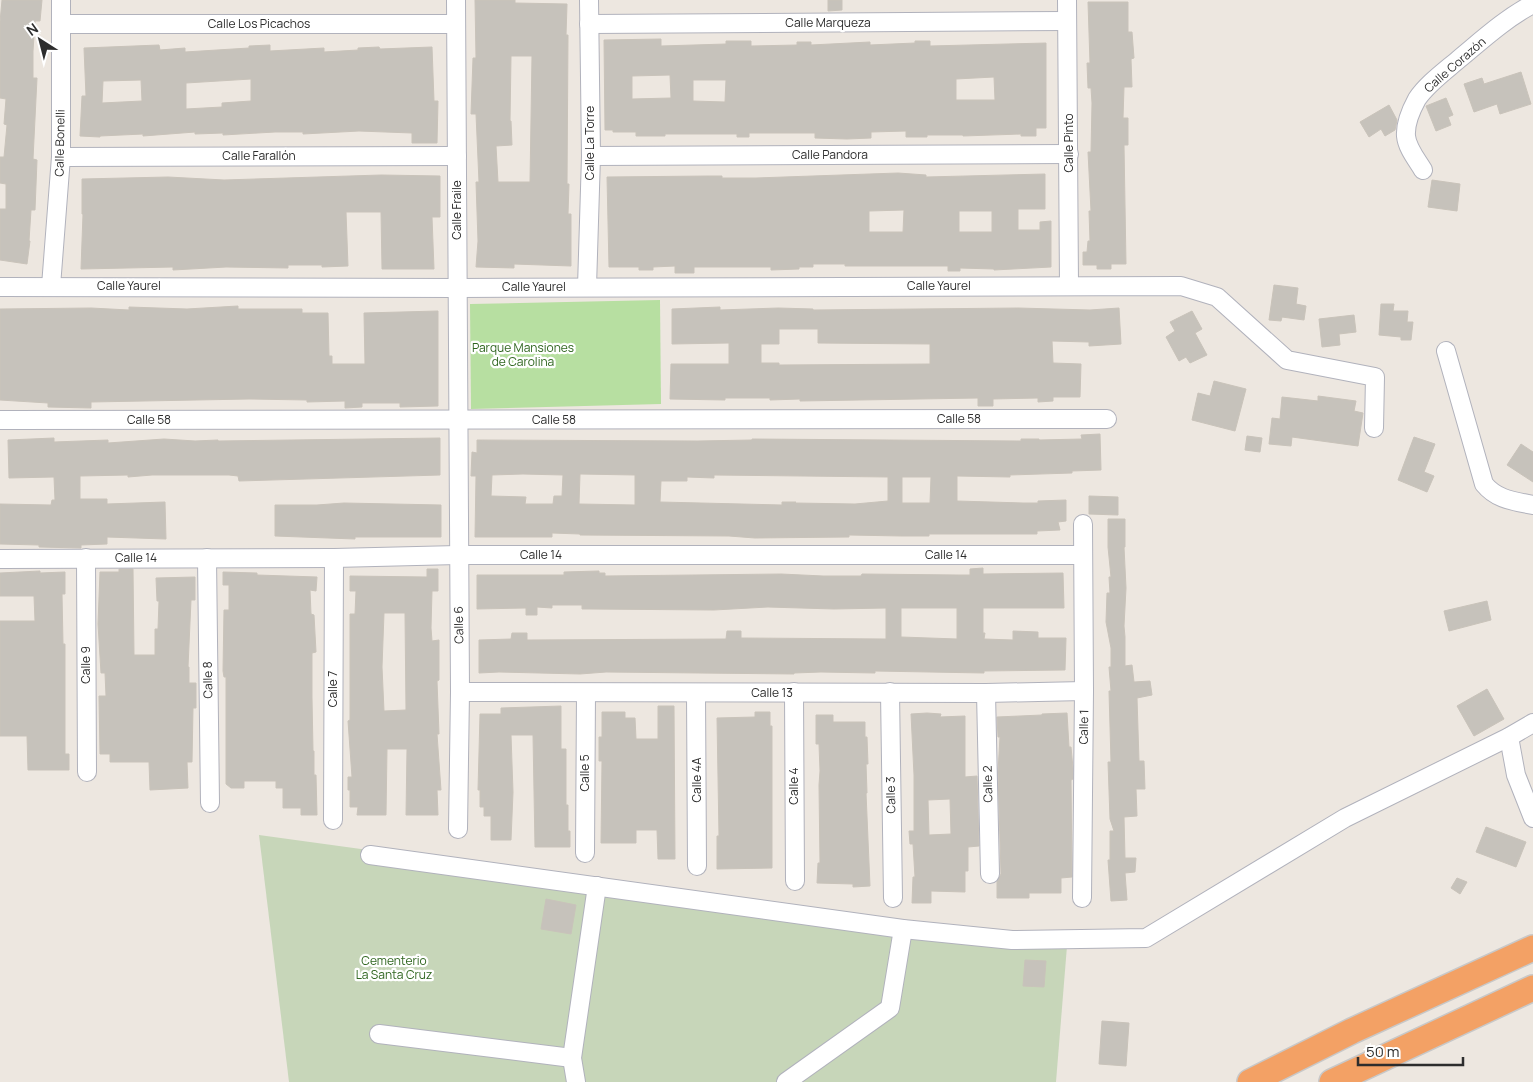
<svg xmlns="http://www.w3.org/2000/svg" width="1533" height="1082" font-family="Manrope,sans-serif">
	<rect width="100%" height="100%" fill="#ede7e0"/>
	<polygon fill="#b7dfa1" points="660,300 661,404 471,409 470,304"/>
	<polygon fill="#c7d6b9" points="259,835 1067,946 1056,1082 289,1082"/>
	<g fill="#c6c2bb" stroke="#c9c3ba" fill-rule="evenodd">
		<polygon points="2,0 42,0 40,21 35,21 33,51 33,78 37,78 33,159 37,160 35,210 31,210 29,241 30,241 27,264 0,260 0,209 6,209 6,184 0,183 0,157 4,157 7,125 4,124 6,99 0,98 0,22"/>
		<path d="M475 0H515V3L567 4 566 35H568L567 184H569L568 214H571V266L514 264V268L476 267 478 241 476 182H479L476 114H471L473 58H476ZM511 56H532L530 182H498L496 146 512 145 511 121H510Z"/>
		<polygon points="828,0 842,0 842,10 828,11"/>
		<polygon points="1088,2 1128,2 1128,32 1132,32 1134,58 1131,59 1132,87 1124,87 1123,118 1128,118 1128,145 1124,145 1126,264 1111,264 1111,269 1097,269 1097,265 1083,265 1083,252 1087,252 1088,241 1090,241 1089,211 1091,211 1088,152 1091,152 1092,103 1091,88 1088,88 1087,63 1090,63"/>
		<path d="M661 39V46L726 44V41H751V46L797 45V42H811V45L870 42V45L915 43V41H930V46L1046 43V128H1036V136H1021V134L963 136V135H927V137H906V131L871 132V138L847 139 815 138V133H749V137H737V134H665V136H636V132H613V130H605L604 40ZM670 75 671 98 632 99V76ZM994 77 995 100H956V79ZM693 80H726L725 102 693 101Z"/>
		<path d="M159 45 160 50 185 48V52L249 48V46L270 45V51L324 48V52L358 50V48L379 47 380 49 432 47 434 101H438L437 143H412V133L359 131 303 134V132H275L223 135V133L195 134V132L143 136V134L100 136V137L80 136 82 96H86L84 48ZM251 79V101L222 103V107L186 109V83ZM141 80 142 101 102 103 103 81Z"/>
		<polygon points="1521,72 1531,104 1500,114 1497,104 1474,112 1464,84 1482,78 1484,84"/>
		<polygon points="1446,98 1453,115 1448,117 1451,125 1436,131 1426,106"/>
		<polygon points="1389,105 1397,120 1395,130 1385,136 1381,129 1369,137 1360,122"/>
		<path d="M898 173 926 175V177L1045 174V209H1018V230H1040V222L1051 221V267L994 270V269L960 268V271H948V266H845V264H813V267H799V269L771 270V267H694V273H675V266L653 267V270H639V267H609L607 177 709 176H722V178H756ZM904 210 903 232H869V211ZM959 211H992V232H959Z"/>
		<polygon points="381,175 440,176 440,217 432,217 434,269 382,269 381,212 346,212 348,266 322,267 322,265 288,265 288,268 226,267 173,270 173,267 81,269 83,214 82,214 82,179 168,177 224,180"/>
		<polygon points="1432,180 1460,184 1457,211 1428,207"/>
		<polygon points="1274,285 1298,288 1296,304 1306,306 1304,320 1282,317 1281,321 1269,320"/>
		<polygon points="1381,304 1394,304 1393,311 1408,311 1407,322 1413,322 1411,340 1401,340 1401,337 1379,335"/>
		<polygon points="238,306 238,309 302,309 302,313 328,313 329,356 332,356 332,364 365,364 364,313 438,311 438,406 400,407 400,403 362,403 362,407 345,408 345,401 307,402 307,400 249,399 91,402 91,408 48,407 48,403 0,400 0,309 91,308 129,310 129,307 187,309"/>
		<path d="M720 307V310L778 308 813 309V310L1018 308 1090 310 1119 308 1121 344 1089 346V342L1052 341 1053 363 1081 364 1080 397H1053V401L1038 402V398L993 399V406H978V398L800 401V399L770 400V398H725V400L670 399 671 364H729V343L672 344V309ZM779 329H818V343L930 344V364L779 365V363H761V344H779Z"/>
		<polygon points="1192,311 1202,329 1195,333 1207,355 1190,363 1186,357 1179,361 1166,337 1175,331 1170,322"/>
		<polygon points="1354,315 1356,332 1339,334 1340,345 1322,347 1319,319"/>
		<polygon points="1214,381 1246,389 1235,431 1192,420 1198,393 1210,396"/>
		<polygon points="1318,396 1356,401 1354,411 1363,413 1358,446 1292,437 1291,446 1269,444 1272,418 1280,419 1282,397 1318,401"/>
		<path d="M1100 434 1101 470 1072 471V473L1010 475V477L957 476V501L1023 503H1038V501L1066 500V521L1058 522 1060 530 1037 531V534H929V536H902L849 535V537L755 538 729 536 580 535V534L552 533V537H475L476 476H471L472 452 477 453V440L698 441 752 440V439L1021 441V439H1039V440L1082 439 1081 435ZM523 474 563 475 562 496H554L553 504H525L526 497 491 496 492 475ZM580 474 635 475V505L579 504ZM714 475 888 477V501L855 504 795 503 796 502H782V505L660 502 661 481H687V477L714 478ZM902 477H931L930 503H902Z"/>
		<polygon points="1247,436 1262,438 1260,452 1245,450"/>
		<polygon points="1414,437 1435,444 1424,472 1434,476 1427,492 1398,480"/>
		<polygon points="54,438 54,442 108,440 108,443 164,439 195,441 218,440 218,441 440,438 440,475 239,481 238,476 229,475 152,475 128,477 128,475 80,476 80,499 107,499 107,504 165,502 166,539 107,537 107,544 81,545 81,548 39,547 39,545 0,544 0,504 51,505 52,500 55,500 54,477 9,478 8,440"/>
		<polygon points="1521,444 1533,452 1533,482 1507,465"/>
		<polygon points="1089,496 1118,497 1118,515 1089,514"/>
		<polygon points="344,503 441,505 441,537 355,537 355,539 275,536 275,505 317,505"/>
		<polygon points="1108,519 1125,519 1125,547 1124,547 1126,588 1124,626 1125,637 1125,666 1132,665 1134,682 1150,681 1152,695 1137,698 1139,761 1144,761 1145,789 1136,789 1137,816 1124,817 1125,858 1136,858 1135,872 1125,873 1127,900 1111,901 1108,860 1110,860 1110,831 1114,831 1110,819 1108,762 1111,762 1109,691 1111,691 1109,667 1111,667 1111,648 1106,622 1107,593 1110,593 1109,577 1111,577 1108,547"/>
		<path d="M983 568V574L1063 573 1064 608H983V633H985L984 639 1013 640V631L1038 632V638H1066L1065 670 984 671V673L875 671V673L821 672 794 673V674L606 672 580 674 499 672 479 673V640L511 639 512 633H527V640L726 639 727 631H741V638L886 639V608L834 609 768 607 714 610 590 609H582V605H552V608L537 607V615H526V608L477 609V575H564V572L599 571V573H605V576L781 574 823 576H861L862 574 958 575H970V569ZM901 608H957V639L901 637Z"/>
		<polygon points="119,569 133,569 134,655 155,655 155,629 158,629 159,601 157,601 156,578 195,577 195,600 191,600 188,667 189,667 189,683 196,683 196,708 193,708 192,762 187,762 188,788 150,790 149,762 110,762 110,754 100,754 99,696 106,696 105,673 101,673 98,624 100,572 119,572"/>
		<path d="M427 569H438V591H432L431 628 432 641 439 640V680L437 681 439 734H437L441 790H437L438 815H406L407 749H387L386 815H357L358 807H350V790H348V777H352L348 721 350 720V614H355L356 591H350V576L427 577ZM384 613H405L406 710 384 711 382 667Z"/>
		<polygon points="40,571 40,573 65,572 65,594 62,594 63,644 65,644 65,754 69,754 69,770 28,770 27,736 0,736 0,621 35,621 34,596 0,596 0,573"/>
		<polygon points="223,572 257,573 257,575 317,577 316,591 310,590 311,614 314,615 316,652 312,653 312,698 313,751 314,751 314,775 316,775 317,815 301,815 301,808 283,808 283,788 276,788 276,781 244,781 244,788 231,788 226,784 226,677 224,677 223,671 224,610 229,610 229,585 223,585"/>
		<polygon points="1487,601 1491,620 1449,631 1444,611"/>
		<polygon points="1487,689 1504,719 1474,736 1457,706"/>
		<polygon points="561,706 561,749 566,749 566,805 568,805 568,831 570,831 570,847 535,847 533,735 511,735 513,792 511,840 491,840 491,816 484,816 484,807 480,807 480,790 478,790 480,714 501,714 501,708"/>
		<polygon points="658,706 674,706 675,859 658,859 657,830 636,830 636,843 601,843 602,761 599,761 599,737 602,737 602,712 625,712 625,718 635,718 636,739 658,739"/>
		<polygon points="755,712 770,712 770,726 772,726 772,868 717,869 717,836 719,836 717,718 755,717"/>
		<path d="M927 713 941 714 940 717 965 716V777L977 776 979 846 968 847V871H965V892L931 891V903H912L913 877H915L913 844H910L909 831H914V775L911 714ZM950 799 951 834 929 835 928 800Z"/>
		<polygon points="1067,713 1069,747 1071,747 1073,768 1073,779 1071,780 1072,877 1061,878 1061,893 1029,893 1029,898 997,898 997,881 1001,874 998,772 1000,737 998,737 997,717 1042,715 1042,714"/>
		<polygon points="816,715 833,715 833,722 865,722 865,737 867,737 868,764 866,764 867,793 866,793 870,886 853,887 853,884 817,883 818,863 820,863 819,785 820,771 819,744 816,744"/>
		<polygon points="1486,827 1526,842 1516,867 1476,852"/>
		<polygon points="1457,878 1467,882 1460,894 1451,888"/>
		<polygon points="546,899 576,905 571,934 541,929"/>
		<polygon points="1025,960 1046,961 1044,987 1023,986"/>
		<polygon points="1102,1021 1129,1023 1126,1066 1099,1064"/>
	</g>
	<g fill="none" stroke-linecap="round" stroke-linejoin="round">
		<defs>
			<g id="minor">
				<polyline points="456,0 460,692 458,829"/>
				<polyline points="1067,0 1069,286"/>
				<polyline points="61,24 456,24"/>
				<polyline points="589,24 1067,21"/>
				<polyline points="591,156 1069,154"/>
				<polyline points="61,157 457,156"/>
				<path d="M1423 170C1417 160 1407 148 1406 136 1405 123 1411 110 1417 99 1427 84 1445 71 1459 59 1482 40 1506 18 1533 4"/>
				<polyline points="51,286 61,157 61,0"/>
				<polyline points="0,287 458,288 1181,286 1217,297 1287,360 1375,377 1374,428"/>
				<polyline points="587,287 591,156 589,0"/>
				<path d="M1446 351 1484 484C1497 500 1514 501 1533 505"/>
				<polyline points="0,420 1107,419"/>
				<polyline points="86,558 87,772"/>
				<polyline points="207,558 210,803"/>
				<polyline points="0,559 334,558 458,555 1082,555"/>
				<polyline points="460,692 986,693 1084,691"/>
				<polyline points="794,692 795,881"/>
				<polyline points="890,692 893,898"/>
				<polyline points="696,693 697,866"/>
				<polyline points="986,693 990,874"/>
				<polyline points="1509,737 1516,775 1533,818"/>
				<polyline points="333,820 334,558"/>
				<polyline points="585,853 586,693"/>
				<polyline points="370,855 903,929 1012,940 1146,938 1345,818 1509,737 1533,723"/>
				<polyline points="1082,898 1084,691 1083,524"/>
				<polyline points="379,1034 572,1058"/>
				<polyline points="576,1082 572,1058 597,886"/>
				<polyline points="786,1082 890,1008 903,929"/>
			</g>
			<g id="highway">
				<polyline points="1250,1082 1352,1031 1533,948"/>
				<polyline points="1332,1082 1533,988"/>
			</g>
		</defs>
		<use href="#minor" stroke="#b1b2bc" stroke-width="20"/>
		<use href="#highway" stroke="#c8c8c8" stroke-width="28"/>
		<use href="#minor" stroke="#fff" stroke-width="18"/>
		<use href="#highway" stroke="#f3a165" stroke-width="25"/>
	</g>
	<g text-anchor="middle" stroke-width="4.5" stroke-linejoin="round" paint-order="stroke">
		<g font-size="12" fill="#2d2d2d" stroke="#fff">
			<text x="828" y="27">Calle Marqueza</text>
			<text x="259" y="28">Calle Los Picachos</text>
			<text transform="translate(1455 65) rotate(-41)" y="4">Calle Corazón</text>
			<text transform="translate(60 143) rotate(-89)" y="4">Calle Bonelli</text>
			<text transform="translate(590 143) rotate(-90)" y="4">Calle La Torre</text>
			<text transform="translate(1069 143) rotate(-90)" y="4">Calle Pinto</text>
			<text x="830" y="159">Calle Pandora</text>
			<text x="259" y="160">Calle Farallón</text>
			<text transform="translate(457 210) rotate(-90)" y="4">Calle Fraile</text>
			<text x="129" y="290">Calle Yaurel</text>
			<text x="939" y="290">Calle Yaurel</text>
			<text x="534" y="291">Calle Yaurel</text>
			<text x="959" y="423">Calle 58</text>
			<text x="149" y="424">Calle 58</text>
			<text x="554" y="424">Calle 58</text>
			<text x="541" y="559">Calle 14</text>
			<text x="946" y="559">Calle 14</text>
			<text x="136" y="562">Calle 14</text>
			<text transform="translate(459 625) rotate(-91)" y="4">Calle 6</text>
			<text transform="translate(86 665) rotate(-90)" y="4">Calle 9</text>
			<text transform="translate(208 680) rotate(-91)" y="4">Calle 8</text>
			<text transform="translate(333 689) rotate(-90)" y="4">Calle 7</text>
			<text x="772" y="697">Calle 13</text>
			<text transform="translate(1084 727) rotate(-89)" y="4">Calle 1</text>
			<text transform="translate(585 773) rotate(-90)" y="4">Calle 5</text>
			<text transform="translate(697 780) rotate(-90)" y="4">Calle 4A</text>
			<text transform="translate(988 784) rotate(-91)" y="4">Calle 2</text>
			<text transform="translate(794 786) rotate(-90)" y="4">Calle 4</text>
			<text transform="translate(891 795) rotate(-91)" y="4">Calle 3</text>
		</g>
		<g font-size="12" fill="#306620" stroke="#fff">
			<text x="523" y="352">Parque Mansiones<tspan x="523" dy="14">de Carolina</tspan></text>
			<text x="394" y="965">Cementerio<tspan x="394" dy="14">La Santa Cruz</tspan></text>
		</g>
	</g>
	<g transform="translate(40 40) rotate(324)" stroke="#ffffff" stroke-width="4" paint-order="stroke">
	<path d="M0-4L9 19L0 12L-9 19Z" fill="#2d2d2d"/>
	<text y="-8" font-size="14" font-weight="bold" text-anchor="middle" fill="#2d2d2d">N</text>
	</g>
	<path d="M1358 1057v8h105v-8" fill="none" stroke="#2d2d2d" stroke-width="2.5"/>
	<text x="1366" y="1057" font-size="15" fill="#2d2d2d" stroke="#ffffff" stroke-width="4" paint-order="stroke">50 m</text>
</svg>
